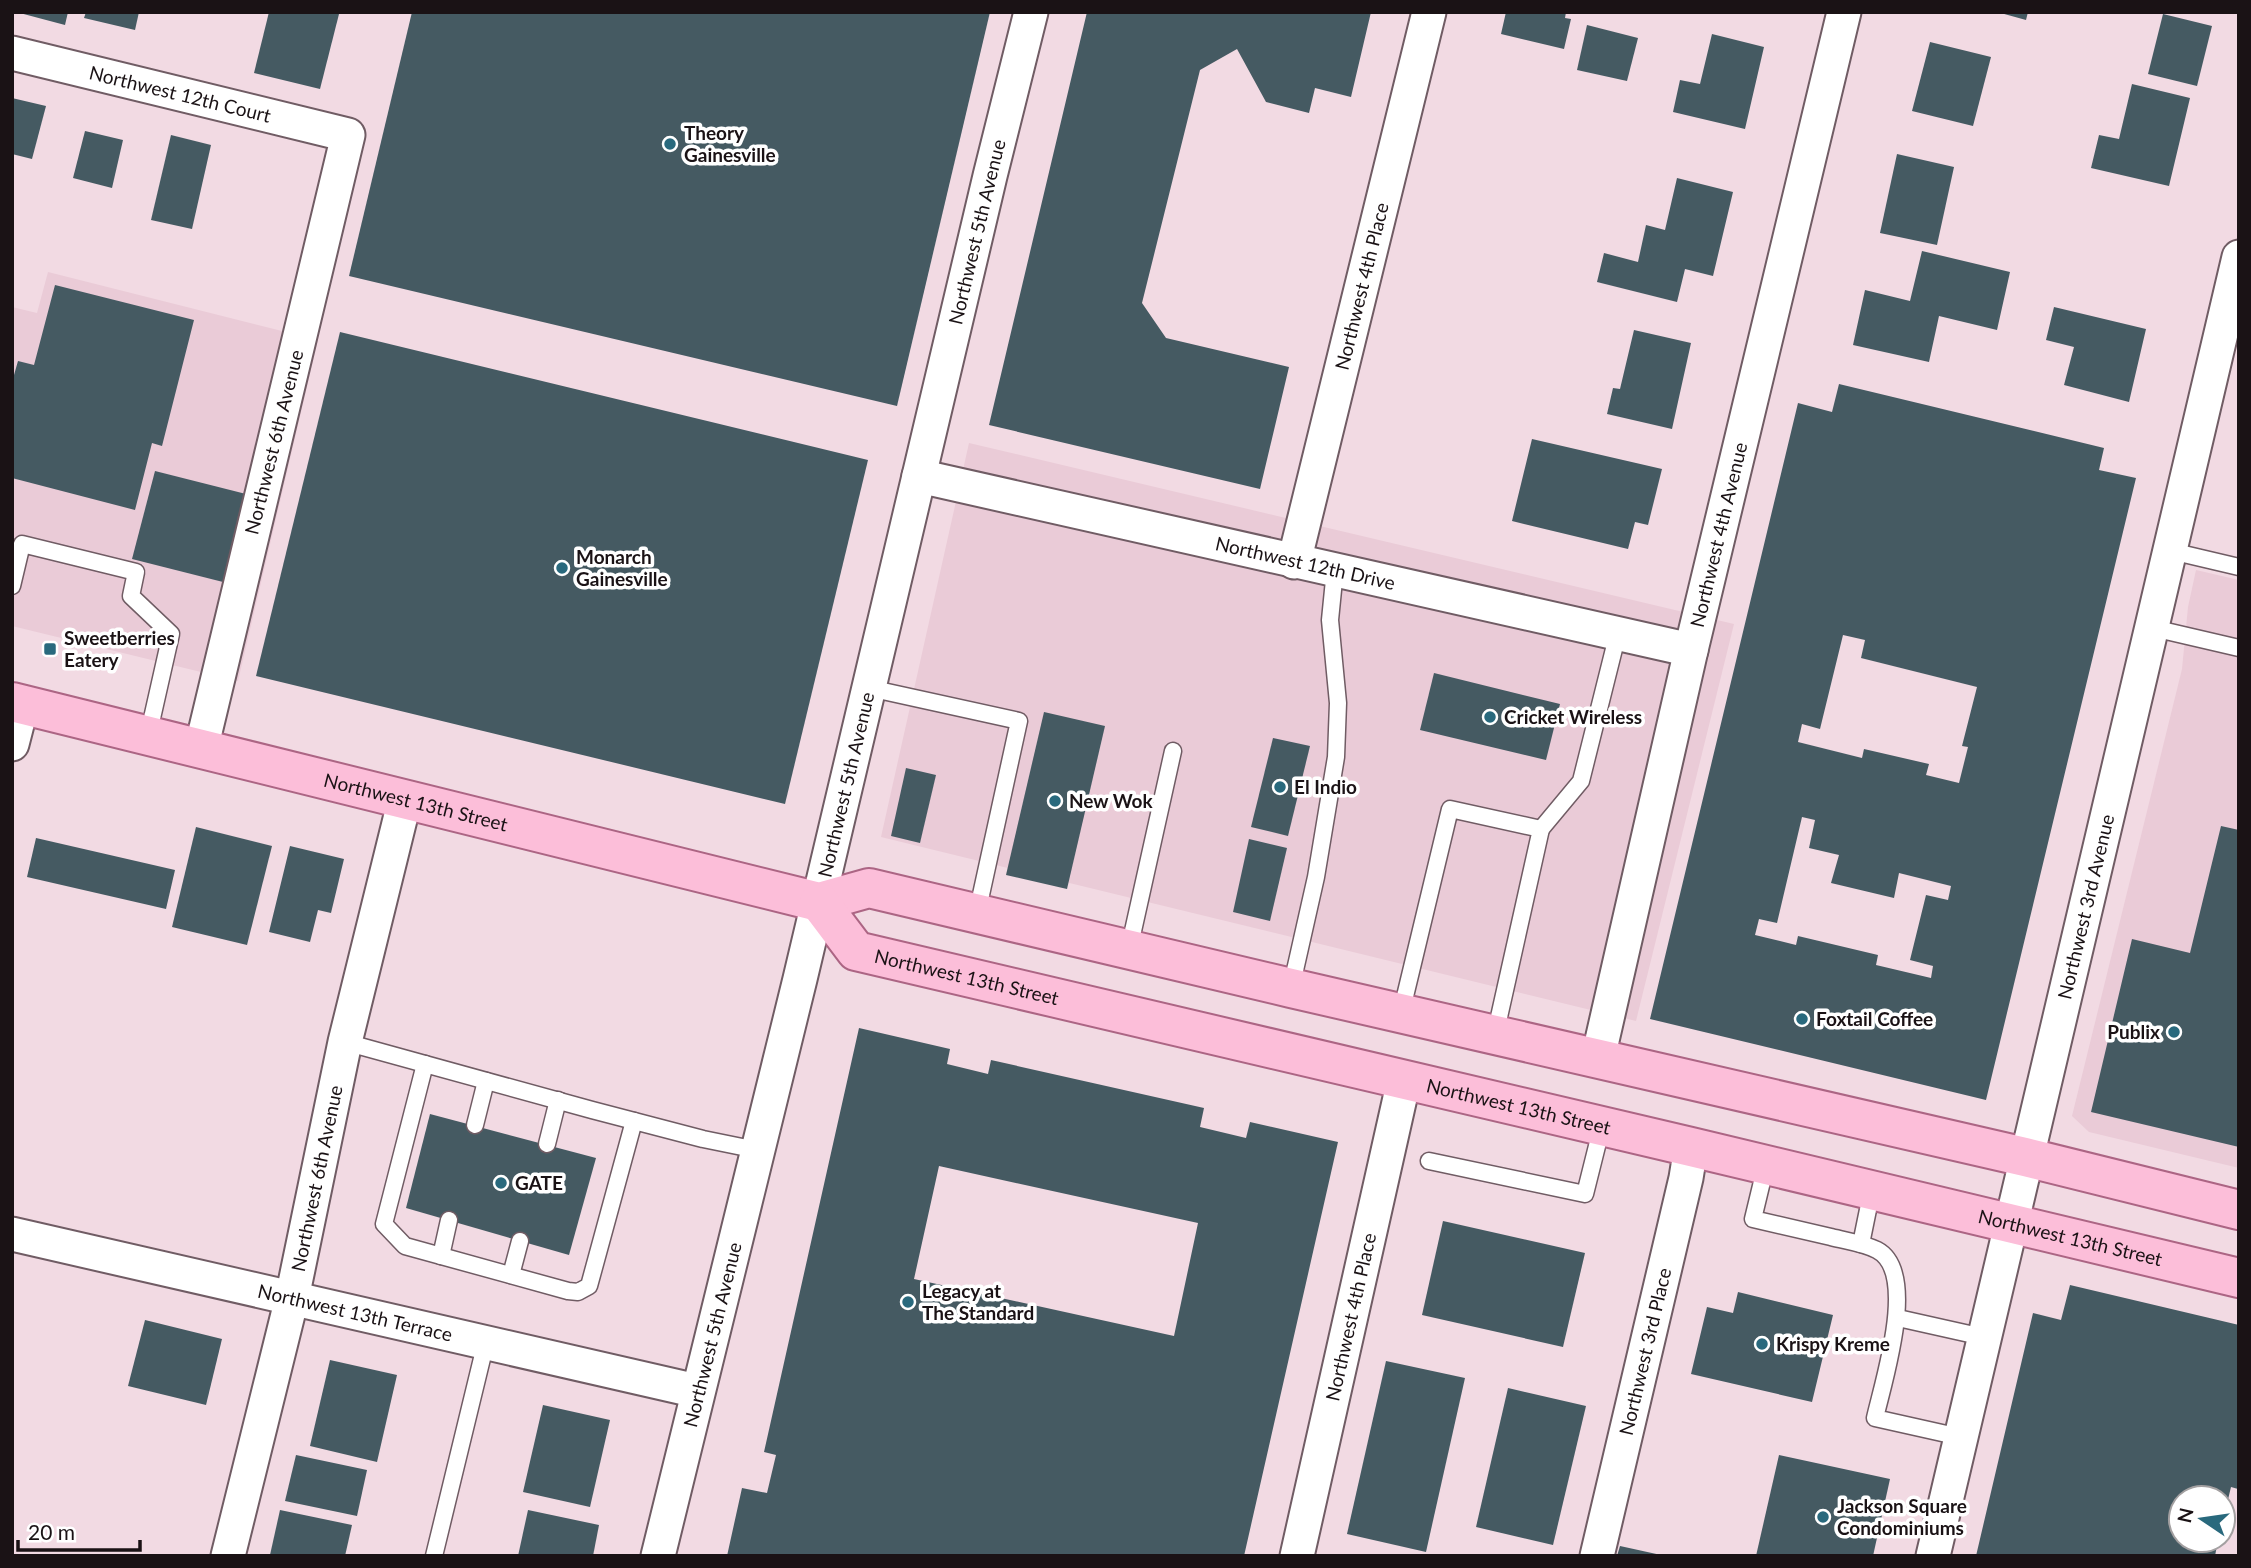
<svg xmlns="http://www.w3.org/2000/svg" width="2251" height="1568" font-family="Lato,sans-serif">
	<rect width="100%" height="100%" fill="#f2dae3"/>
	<g fill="#eacbd7">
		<polygon points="48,272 318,340 238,681 12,626 12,307 37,313"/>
		<polygon points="969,443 1734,624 1636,1021 881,837"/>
		<polygon points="2196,570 2239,580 2239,1168 2089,1132 2072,1116 2182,669 2188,607"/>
	</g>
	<g fill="#455a62" fill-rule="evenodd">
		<polygon points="16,12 68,12 65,25"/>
		<polygon points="86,12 139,12 135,30 84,18"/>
		<polygon points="269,12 332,12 339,14 320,89 254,73"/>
		<polygon points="412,12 990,12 897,406 349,276"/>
		<polygon points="1087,12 1371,12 1351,97 1315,88 1309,113 1266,102 1237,49 1200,70 1142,303 1166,338 1289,367 1260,489 989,425"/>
		<polygon points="1506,12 1566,12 1565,18 1571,19 1564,49 1501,34"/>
		<polygon points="1997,12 2028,12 2026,20"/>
		<polygon points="2163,14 2212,26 2197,86 2148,74"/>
		<polygon points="1587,25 1638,38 1627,81 1577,70"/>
		<polygon points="1712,34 1764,47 1745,129 1673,112 1680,80 1700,84"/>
		<polygon points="1930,42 1991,57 1973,126 1912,111"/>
		<polygon points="2132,84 2190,98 2169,186 2091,168 2099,135 2119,139"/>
		<polygon points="12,98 46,106 32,159 12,154"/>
		<polygon points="85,131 123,140 112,188 73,178"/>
		<polygon points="171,135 211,145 192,229 151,220"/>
		<polygon points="1897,154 1954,167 1937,245 1880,233"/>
		<polygon points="1677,178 1733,192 1713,276 1685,269 1677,302 1597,282 1604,253 1638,262 1646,225 1665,230"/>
		<polygon points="1922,251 2010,272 1997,330 1939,316 1929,362 1853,345 1865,290 1910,301"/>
		<polygon points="55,285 194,320 162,446 152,443 135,510 12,478 12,382 18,361 34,365"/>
		<polygon points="2054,307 2146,329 2129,402 2064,385 2074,347 2046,340"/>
		<polygon points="1634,330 1691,343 1672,429 1607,414 1613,388 1620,389"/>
		<polygon points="340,332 868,460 785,804 256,676"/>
		<path d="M1839 384 2104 448 2099 470 2136 478 1986 1100 1650 1019 1798 403 1832 412ZM1843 635 1865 640 1861 658 1977 687 1962 746 1968 747 1959 783 1926 775 1929 764 1864 749 1862 758 1798 742 1802 724 1820 729ZM1802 817 1815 820 1809 848 1839 855 1831 883 1894 898 1899 873 1951 886 1948 900 1926 895 1910 960 1933 966 1931 978 1876 965 1878 955 1798 936 1796 945 1755 935 1759 919 1777 923Z"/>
		<polygon points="1532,439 1662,469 1648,525 1635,522 1628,549 1512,521"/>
		<polygon points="155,471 246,494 223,582 132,559"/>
		<polygon points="1434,673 1560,704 1546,760 1420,730"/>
		<polygon points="1044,712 1105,726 1067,889 1006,875"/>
		<polygon points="1273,738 1310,746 1288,836 1251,827"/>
		<polygon points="906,768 936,775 920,843 891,836"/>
		<polygon points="2221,826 2239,830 2239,1147 2091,1112 2132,939 2190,953"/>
		<polygon points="196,827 272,846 247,945 172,927"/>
		<polygon points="36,838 175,870 166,909 27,877"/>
		<polygon points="1249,839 1287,848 1270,921 1233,912"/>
		<polygon points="290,846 344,859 331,913 318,910 310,942 269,932"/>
		<path d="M859 1028 950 1049 947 1064 988 1074 991 1060 1204 1108 1200 1127 1246 1138 1250 1122 1338 1142 1244 1556H727L742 1488 767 1493 776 1455 764 1452ZM939 1166 1198 1223 1174 1336 914 1279Z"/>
		<polygon points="430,1114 596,1158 569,1255 406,1208"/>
		<polygon points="1443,1221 1585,1253 1563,1347 1422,1315"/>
		<polygon points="2070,1285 2239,1325 2238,1489 2231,1487 2224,1516 2223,1498 2181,1498 2181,1540 2218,1540 2215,1556 1976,1556 2033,1313 2061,1320"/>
		<polygon points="1738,1292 1833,1315 1812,1402 1691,1374 1707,1307 1733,1313"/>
		<polygon points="145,1320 222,1339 206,1405 128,1386"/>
		<polygon points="330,1360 397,1375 377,1462 310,1446"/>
		<polygon points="1386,1361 1465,1378 1426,1552 1347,1534"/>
		<polygon points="1508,1388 1586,1406 1553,1545 1476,1527"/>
		<polygon points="543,1405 610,1420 590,1507 523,1492"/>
		<polygon points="296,1455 367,1470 357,1516 285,1501"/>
		<polygon points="1779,1455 1890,1479 1873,1556 1756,1556"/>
		<polygon points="280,1510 352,1525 345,1556 270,1555"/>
		<polygon points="528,1510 599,1525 593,1556 518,1556"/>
		<polygon points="1620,1546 1661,1555 1661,1556 1617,1556"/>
	</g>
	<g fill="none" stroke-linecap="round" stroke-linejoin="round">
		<defs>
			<g id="lane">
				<polyline points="2171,551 2239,567"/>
				<polyline points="12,586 22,544 136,572 131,596 171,634 148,736"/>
				<polyline points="2153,628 2239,648"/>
				<polyline points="869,688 1019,721 977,913"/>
				<polyline points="1541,829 1581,781 1618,633"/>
				<polyline points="1129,949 1173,751"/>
				<polyline points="1291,988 1316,877 1336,757 1338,703 1330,620 1335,570"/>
				<polyline points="1401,1013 1450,809 1541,829 1495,1035"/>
				<polyline points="345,1042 592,1110 703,1139 757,1150"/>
				<polyline points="425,1064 384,1224 405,1246 568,1291 578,1292 589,1286 634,1121"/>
				<polyline points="475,1125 486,1081"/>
				<polyline points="547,1144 558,1100"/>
				<polyline points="1429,1161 1585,1194 1602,1126"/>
				<path d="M1766 1165 1753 1219C1779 1225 1805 1231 1831 1237 1846 1241 1863 1243 1877 1250 1919 1272 1883 1382 1875 1418L1960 1437"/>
				<polyline points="1861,1244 1872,1190"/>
				<polyline points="441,1256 449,1220"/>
				<polyline points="511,1275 520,1241"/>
				<polyline points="1898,1318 1983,1337"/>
				<polyline points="434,1556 486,1342"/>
			</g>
			<g id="street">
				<path id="s1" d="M12 53 348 135 201 749"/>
				<path id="s2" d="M919 476 1691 650"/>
				<path id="s3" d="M1294 562 1429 12"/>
				<polyline points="12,744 22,705"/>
				<path id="s4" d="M1598 1058 1691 650 1844 12"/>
				<path id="s5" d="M12 1234 697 1391"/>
				<path id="s6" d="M228 1556 292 1298 345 1042 405 799"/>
				<path id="s7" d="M658 1556 800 979 990 176 1031 12"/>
				<path id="s8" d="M1297 1556 1404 1080"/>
				<path id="s9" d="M1597 1556 1686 1178 1691 1147"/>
				<path id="s10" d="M1933 1556C2033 1122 2139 690 2239 257"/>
			</g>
			<g id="primary">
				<path id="s11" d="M12 702 819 902 869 888 1291 988 2025 1157 2239 1210"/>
				<path id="s12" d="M819 902 856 951 1691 1147 2239 1278"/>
			</g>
		</defs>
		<use href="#lane" stroke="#705c64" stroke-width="19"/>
		<use href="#street" stroke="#705c64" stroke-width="37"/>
		<use href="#primary" stroke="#ac6584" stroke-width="42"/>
		<use href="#lane" stroke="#fff" stroke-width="16"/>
		<use href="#street" stroke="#fff" stroke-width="33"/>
		<use href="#primary" stroke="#fcbed9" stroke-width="38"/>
	</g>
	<g fill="#29697d" stroke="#fff" stroke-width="2.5">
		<circle cx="670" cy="144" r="7"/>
		<circle cx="562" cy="568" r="7"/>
		<rect x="43" y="642" width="14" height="14" rx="3.5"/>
		<circle cx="1490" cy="717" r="7"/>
		<circle cx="1280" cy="787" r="7"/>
		<circle cx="1055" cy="801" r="7"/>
		<circle cx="1802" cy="1019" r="7"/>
		<circle cx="2174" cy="1032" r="7"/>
		<circle cx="501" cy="1183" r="7"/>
		<circle cx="908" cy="1302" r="7"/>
		<circle cx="1762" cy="1344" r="7"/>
		<circle cx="1823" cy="1517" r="7"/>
	</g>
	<g text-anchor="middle" stroke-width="7" stroke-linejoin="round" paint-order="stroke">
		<g font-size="19" fill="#1a1215" stroke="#fff">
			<text dy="7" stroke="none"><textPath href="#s1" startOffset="173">Northwest 12th Court</textPath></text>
			<text dy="7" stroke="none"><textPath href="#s7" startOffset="1362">Northwest 5th Avenue</textPath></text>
			<text dy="7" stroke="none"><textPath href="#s3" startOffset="284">Northwest 4th Place</textPath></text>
			<text transform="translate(274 442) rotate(-76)" y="7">Northwest 6th Avenue</text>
			<text dy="7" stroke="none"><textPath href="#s4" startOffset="537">Northwest 4th Avenue</textPath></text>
			<text dy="7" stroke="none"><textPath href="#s2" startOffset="396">Northwest 12th Drive</textPath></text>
			<text dy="7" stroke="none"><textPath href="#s7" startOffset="794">Northwest 5th Avenue</textPath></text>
			<text dy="7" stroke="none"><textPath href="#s11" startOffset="416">Northwest 13th Street</textPath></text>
			<text dy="7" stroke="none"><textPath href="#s10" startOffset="667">Northwest 3rd Avenue</textPath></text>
			<text dy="7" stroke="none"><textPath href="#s12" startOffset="175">Northwest 13th Street</textPath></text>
			<text dy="7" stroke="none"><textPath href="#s12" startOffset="742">Northwest 13th Street</textPath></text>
			<text dy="7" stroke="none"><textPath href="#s6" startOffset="388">Northwest 6th Avenue</textPath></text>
			<text dy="7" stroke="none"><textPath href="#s12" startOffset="1309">Northwest 13th Street</textPath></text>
			<text dy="7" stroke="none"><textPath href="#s5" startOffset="352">Northwest 13th Terrace</textPath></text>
			<text dy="7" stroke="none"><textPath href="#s8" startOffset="245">Northwest 4th Place</textPath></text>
			<text dy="7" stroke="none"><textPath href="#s7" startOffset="228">Northwest 5th Avenue</textPath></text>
			<text dy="7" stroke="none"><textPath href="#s9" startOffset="210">Northwest 3rd Place</textPath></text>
		</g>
		<g font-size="19" font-weight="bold" fill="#1a1215" stroke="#fff" text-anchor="start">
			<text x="684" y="140">Theory<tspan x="684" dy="22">Gainesville</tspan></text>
			<text x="576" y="564">Monarch<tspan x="576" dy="22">Gainesville</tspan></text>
			<text x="64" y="645">Sweetberries<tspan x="64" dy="22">Eatery</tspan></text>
			<text x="1504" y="724">Cricket Wireless</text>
			<text x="1294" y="794">El Indio</text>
			<text x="1069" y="808">New Wok</text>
			<text x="1816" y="1026">Foxtail Coffee</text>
			<text x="2160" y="1039" text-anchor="end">Publix</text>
			<text x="515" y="1190">GATE</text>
			<text x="922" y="1298">Legacy at<tspan x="922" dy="22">The Standard</tspan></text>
			<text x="1776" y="1351">Krispy Kreme</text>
			<text x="1837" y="1513">Jackson Square<tspan x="1837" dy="22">Condominiums</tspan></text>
		</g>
	</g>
	<rect width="2251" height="1568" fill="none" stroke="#1a1215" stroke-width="28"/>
	<g transform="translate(2202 1519) rotate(283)"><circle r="33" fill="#ffffff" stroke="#a3a0a1" stroke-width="2"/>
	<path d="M0-5L12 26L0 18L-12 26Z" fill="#29697d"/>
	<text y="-10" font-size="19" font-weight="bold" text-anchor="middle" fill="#1a1215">N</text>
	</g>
	<path d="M18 1540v10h122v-10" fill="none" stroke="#1a1215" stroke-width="3.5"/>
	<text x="28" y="1540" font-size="21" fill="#1a1215" stroke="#ffffff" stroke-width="5" paint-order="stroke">20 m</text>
</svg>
